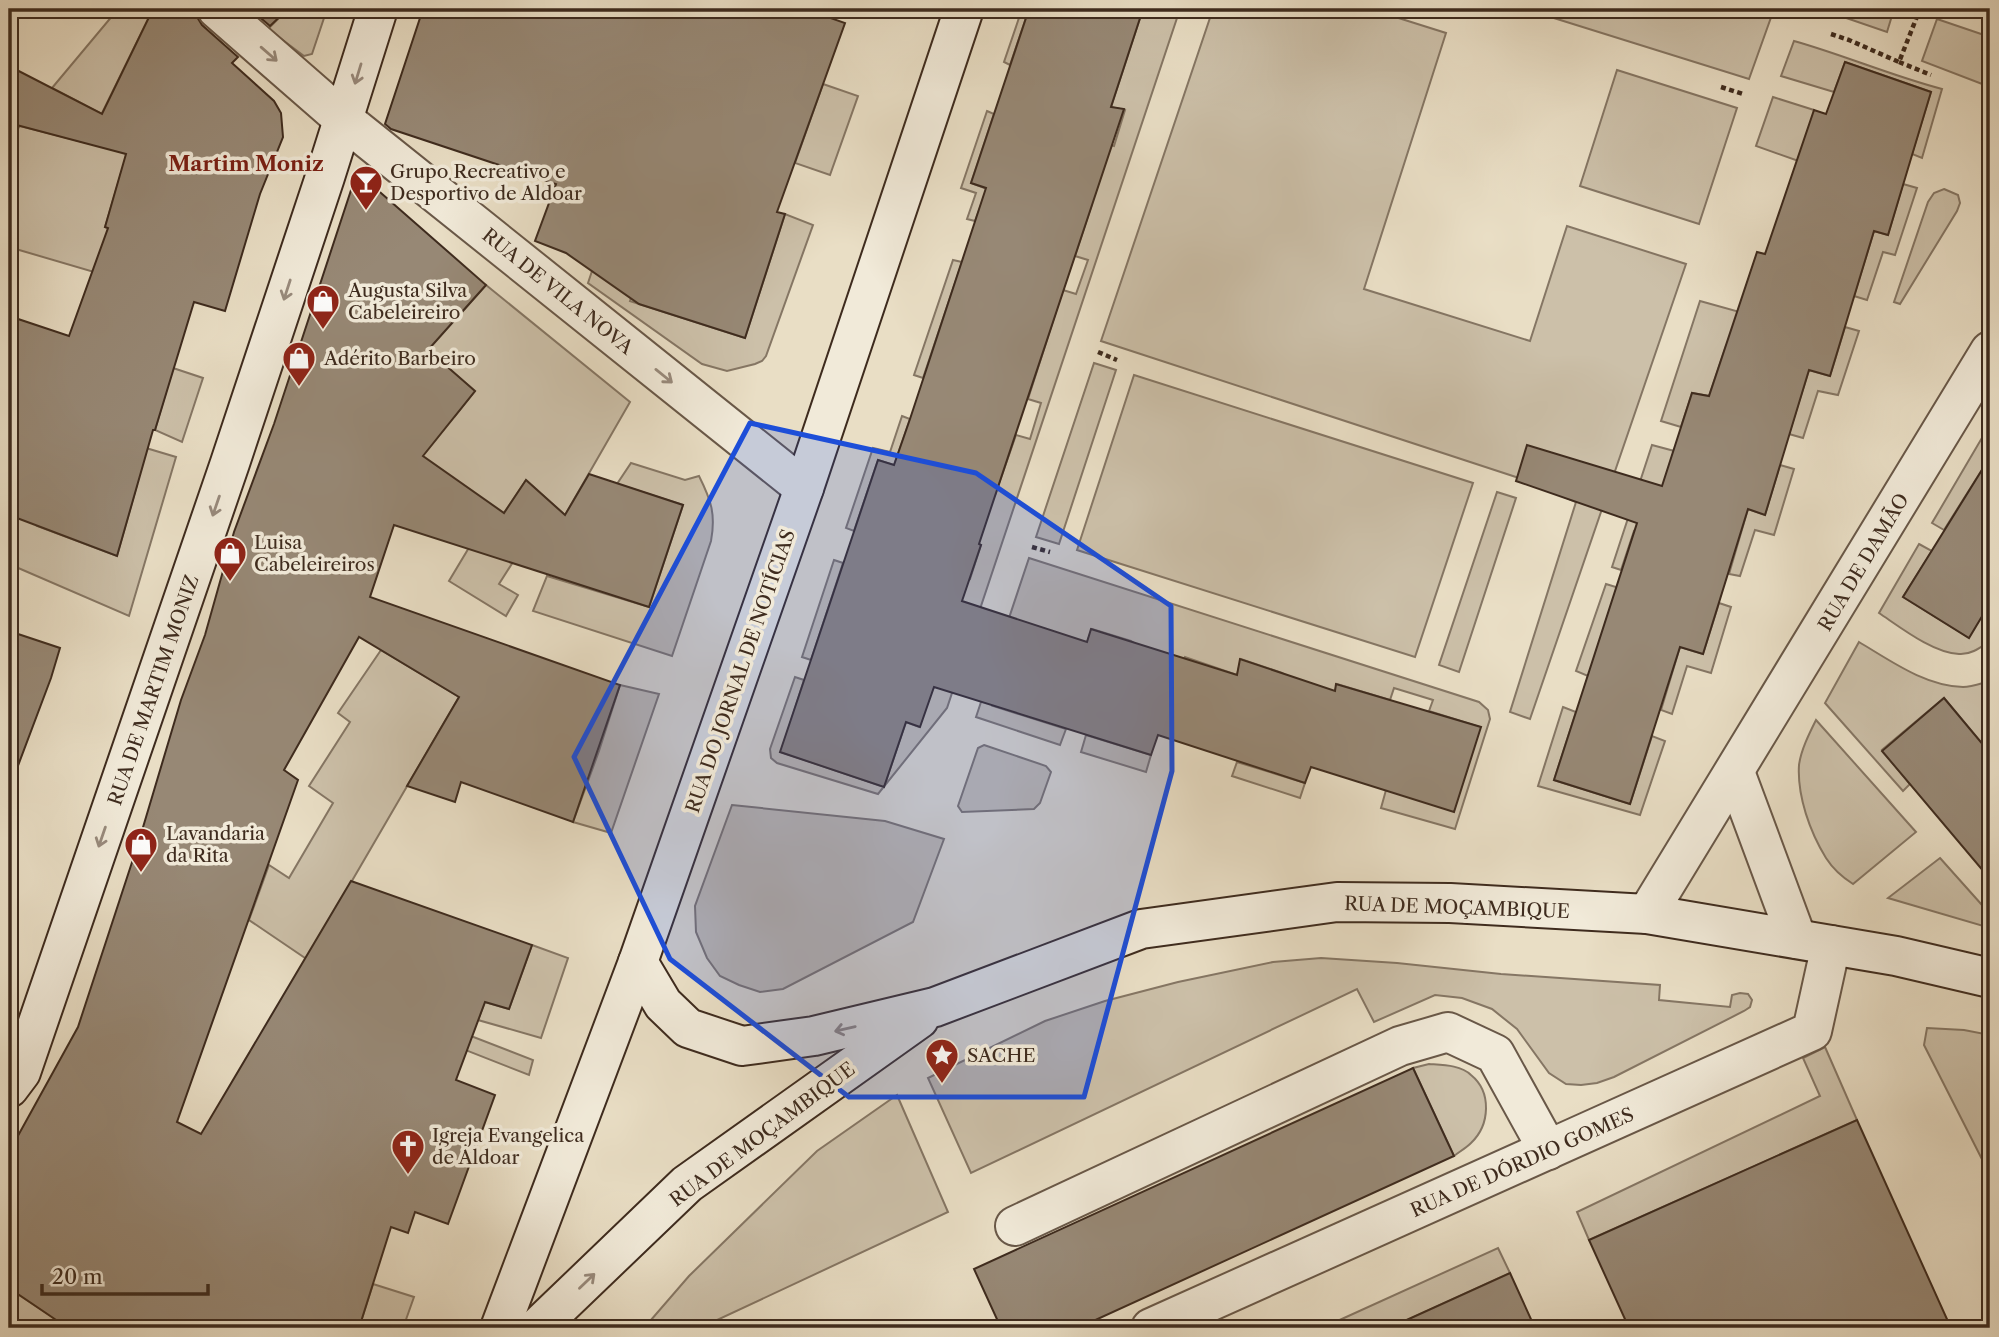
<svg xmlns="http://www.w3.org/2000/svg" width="1999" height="1337" font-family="'Libre Caslon Text',serif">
	<rect width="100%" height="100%" fill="#e9dec5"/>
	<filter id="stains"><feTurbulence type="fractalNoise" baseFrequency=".00286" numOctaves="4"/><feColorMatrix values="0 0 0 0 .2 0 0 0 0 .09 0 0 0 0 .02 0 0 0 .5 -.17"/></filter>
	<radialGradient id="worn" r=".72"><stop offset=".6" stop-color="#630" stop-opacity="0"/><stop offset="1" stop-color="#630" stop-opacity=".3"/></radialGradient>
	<g fill="#ccc0a9" stroke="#857664" stroke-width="2" fill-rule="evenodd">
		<polygon points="118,9 153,9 102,113 140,133 121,173 105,227 134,235 128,282 9,247 15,227 9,225 9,139 20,126 87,143 102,114 52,88"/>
		<polygon points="288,9 327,9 312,54 304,56 268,29"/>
		<polygon points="1022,9 1029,9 1010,65 1004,62"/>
		<polygon points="1143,9 1180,9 947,708 878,794 777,763 771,758 770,749 795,677 804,680 781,752 884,787 906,722 919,727 955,575 970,579 981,545 966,540 995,495 1016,435 1030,439 1041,403 1028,399 1063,290 1076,294 1088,260 1075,256 1092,204 1080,199 1099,142 1114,146 1125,110 1111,107"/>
		<polygon points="1213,9 1370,9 1446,33 1364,289 1530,341 1567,226 1686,264 1530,719 1510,712 1576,502 1522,479 1101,341"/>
		<polygon points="1525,9 1774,9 1749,79"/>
		<polygon points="1820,9 1894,9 1887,32"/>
		<polygon points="1937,19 1990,37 1990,87 1922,61"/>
		<path d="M1794 41C1844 55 1892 76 1942 89L1922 158 1912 154 1931 92 1845 62 1834 92 1781 76Z"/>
		<polygon points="1617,70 1737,108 1699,224 1580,186"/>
		<polygon points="823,84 858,96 830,175 795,163"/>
		<polygon points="1773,97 1814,110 1810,165 1756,146"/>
		<polygon points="987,111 994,114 971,183 987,189 975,221 967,219 976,193 961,188"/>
		<polygon points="670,177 630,301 745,338 785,214 813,225 766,356 762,361 755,364 727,371 702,364 588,283 610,217"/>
		<polygon points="1903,184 1917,188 1895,255 1883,252 1867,300 1854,296 1874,231 1888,235"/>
		<polygon points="1944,189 1958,195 1960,203 1957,211 1900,304 1894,302 1928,202 1934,193"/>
		<polygon points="953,260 962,262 923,378 914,375"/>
		<polygon points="486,285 630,402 565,515 526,480 504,513 411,472 424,388 455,416 475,391 399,325 426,297 454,321"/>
		<polygon points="1700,301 1747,314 1726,346 1709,396 1692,393 1681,427 1661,421"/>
		<polygon points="1845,327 1859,331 1838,395 1818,391 1803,438 1789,434 1809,370 1830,376"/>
		<polygon points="1094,363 1116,370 1059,544 1036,537"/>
		<polygon points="173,368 203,378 182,442 155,430"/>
		<polygon points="1134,375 1473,483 1415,657 1077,550"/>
		<path d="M29 413 176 457 129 616 9 564V472ZM57 462 137 485 117 556 37 526Z"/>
		<polygon points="902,416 910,419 894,465 878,460 854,531 846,528 873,448 890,452"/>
		<polygon points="1986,431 1990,433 1990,457 1944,530 1932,523"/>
		<polygon points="1652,445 1689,455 1647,534 1634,531 1621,570 1612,567"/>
		<path d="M631 463 685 480 699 476C711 500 716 514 711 541L672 656 533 611 547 576 649 607 683 505 617 484Z"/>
		<polygon points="1780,465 1794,469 1774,535 1755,530 1740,576 1729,574 1748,509 1765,515"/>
		<polygon points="1497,492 1516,498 1459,672 1439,665"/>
		<polygon points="488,516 527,540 499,584 518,595 506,616 449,581"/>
		<path d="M1919 544 1932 551 1903 597 1968 637 1990 603V641C1981 647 1971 655 1959 654 1933 653 1900 627 1879 613Z"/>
		<polygon points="1029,558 1479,702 1488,710 1490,719 1455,829 1381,808 1386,790 1480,727 1429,711 1433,700 1394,688 1390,700 1337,684 1331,705 1282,673 1241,659 1237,675 1185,657 1180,672 1131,641 1092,629 1087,642 993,706 1066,729 1060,745 976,717"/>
		<polygon points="834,560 843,563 811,660 802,657"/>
		<polygon points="1606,584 1629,591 1588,676 1576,671"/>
		<polygon points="1719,603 1731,607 1711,673 1687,666 1672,714 1661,710 1680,647 1703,654"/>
		<path d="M1859 642C1891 661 1925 686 1963 687 1972 687 1982 683 1990 681V753L1944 698 1882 750 1910 784 1903 791 1825 703Z"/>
		<polygon points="381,650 459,697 335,910 311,962 249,920 269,865 289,878 333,803 309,786 350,722 338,713"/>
		<polygon points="620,685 659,694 611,833 573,822 599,751"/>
		<polygon points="1563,707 1576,712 1554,780 1630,804 1652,736 1665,741 1640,815 1538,786"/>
		<path d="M1816 720 1916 832 1853 884C1842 877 1833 869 1826 858 1810 832 1797 796 1799 765 1801 750 1809 734 1816 720Z"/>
		<polygon points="1086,735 1151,755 1146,772 1081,752"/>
		<polygon points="984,745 1046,766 1051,772 1040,803 1034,809 962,812 958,806 978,748"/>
		<polygon points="1237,762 1305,783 1300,798 1232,776"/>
		<polygon points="732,805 885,821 944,839 913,922 783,989 760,992 739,985 720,976 707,958 696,932 695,906"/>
		<polygon points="1940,858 1990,914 1990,928 1888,898"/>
		<polygon points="532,945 568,958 541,1038 478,1020 485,1002 509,1009"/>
		<polygon points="1321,958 1397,963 1501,974 1660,985 1659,1000 1730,1007 1732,995 1740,993 1748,994 1752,1000 1750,1007 1744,1011 1614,1077 1597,1083 1581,1085 1566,1084 1549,1073 1517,1029 1492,1009 1462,998 1435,995 1374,1022 1357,989 971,1173 928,1078 1045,1021 1105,1001 1178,982 1273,962"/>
		<polygon points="352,990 533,1060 529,1075 346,1003"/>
		<polygon points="1927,1028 1964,1030 1990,1035 1990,1175 1924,1045"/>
		<polygon points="1825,1047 1857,1120 1589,1240 1577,1212 1820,1096 1803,1058"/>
		<path d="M1429 1064C1443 1065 1461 1065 1471 1075 1492 1092 1490 1125 1471 1143 1466 1148 1459 1152 1454 1156L1413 1068Z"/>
		<polygon points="897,1095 948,1212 700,1328 644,1328 689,1276 817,1151"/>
		<polygon points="1498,1248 1510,1273 1390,1328 1322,1328"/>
		<polygon points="373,1284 414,1297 403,1328 359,1328"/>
		<polygon points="19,1295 69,1328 9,1328 9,1311"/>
	</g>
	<g fill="#978875" stroke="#3e2b1e" stroke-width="2">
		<polygon points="153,9 196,9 197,17 202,25 238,57 232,63 274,101 281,113 283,137 260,194 225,311 194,302 155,430 153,430 117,556 9,515 9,316 69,336 108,228 105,227 126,154 9,123 9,66 102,114"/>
		<polygon points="250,9 288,9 270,26"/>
		<polygon points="423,9 805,9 845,23 777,212 785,214 745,338 639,304 566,253 535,241 556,184 391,129 385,124"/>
		<polygon points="1029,9 1143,9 1111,107 1124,109 979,544 981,545 962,601 1087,642 1091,629 1237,675 1240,659 1335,691 1336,684 1481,727 1454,812 1311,767 1305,783 1158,735 1151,755 934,687 920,727 906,722 884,787 780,752 878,460 894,465 910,419 986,188 971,183"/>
		<polygon points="1845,62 1931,92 1888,235 1874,231 1830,376 1809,370 1765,515 1748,509 1703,654 1680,647 1630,804 1554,780 1637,523 1516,481 1527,445 1662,486 1692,393 1709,396 1757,252 1765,254 1814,110 1826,114"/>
		<polygon points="357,172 486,285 428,350 475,391 423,456 504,513 526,480 565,515 589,474 683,505 649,607 394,525 370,597 620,685 573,822 461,782 455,802 407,786 459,697 359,637 284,770 298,780 177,1122 201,1134 351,881 532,945 509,1009 485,1002 456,1080 495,1095 448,1224 415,1212 408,1233 391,1227 359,1328 68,1328 9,1288 9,1152 78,1027 138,844 181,700 205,635 234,532 274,424"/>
		<polygon points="1990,457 1990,603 1969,638 1903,597"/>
		<polygon points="9,631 60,648 51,678 13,779 9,778"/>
		<polygon points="1944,698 1990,753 1990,879 1882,751"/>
		<polygon points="1413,1068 1454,1156 1078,1328 1001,1328 974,1269"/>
		<polygon points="1857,1120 1951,1328 1629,1328 1589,1240"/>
		<polygon points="1510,1273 1535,1328 1389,1328"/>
	</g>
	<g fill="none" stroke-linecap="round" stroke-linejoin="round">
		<defs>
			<g id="street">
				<polyline points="217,9 343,119 804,488"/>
				<polyline points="1735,772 1797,939"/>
				<polyline points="1647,914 1990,351"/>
				<polyline points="1015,1226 1400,1046 1448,1032 1495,1054 1548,1150"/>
				<polyline points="1151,1328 1812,1031 1831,945"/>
			</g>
			<g id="secondary">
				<polyline points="638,962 663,1004 688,1028 742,1046 814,1036 935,1007 1141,929 1337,902 1450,903 1647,914 1896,956 1990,978"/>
				<polyline points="9,1088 21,1072 230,463 325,177 378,9"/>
				<polyline points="500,1328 638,962 672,865 804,488 964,9"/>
				<polyline points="537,1328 687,1184 919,1019"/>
			</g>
		</defs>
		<use href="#street" stroke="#695848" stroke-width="42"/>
		<use href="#secondary" stroke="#3e2b1e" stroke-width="42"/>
		<g stroke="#3e2b1e" stroke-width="4.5" stroke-dasharray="5 3.5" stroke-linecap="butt">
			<polyline points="1831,34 1849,40 1899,62 1920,9"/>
			<polyline points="1899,62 1931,75"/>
			<polyline points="1721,87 1743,94"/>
			<polyline points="1098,352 1117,360"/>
			<polyline points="1032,547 1050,552"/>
		</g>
		<use href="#street" stroke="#f1ead9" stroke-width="38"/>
		<use href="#secondary" stroke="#f1ead9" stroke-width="38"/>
	</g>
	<defs><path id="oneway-shaft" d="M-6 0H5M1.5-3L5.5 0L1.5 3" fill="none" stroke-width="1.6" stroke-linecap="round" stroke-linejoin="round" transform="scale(1.75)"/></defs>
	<g stroke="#988a7c">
		<use href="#oneway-shaft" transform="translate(269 54) rotate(41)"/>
		<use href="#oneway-shaft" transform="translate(358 74) rotate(107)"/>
		<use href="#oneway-shaft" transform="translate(287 290) rotate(108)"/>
		<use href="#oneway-shaft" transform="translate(664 376) rotate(39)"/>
		<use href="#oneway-shaft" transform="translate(216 506) rotate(109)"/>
		<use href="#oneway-shaft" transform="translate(102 837) rotate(109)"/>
		<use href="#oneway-shaft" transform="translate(845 1029) rotate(167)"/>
		<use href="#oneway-shaft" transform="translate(587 1281) rotate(-44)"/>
	</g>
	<path fill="#1d4ed8" fill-opacity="0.2" stroke="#1d4ed8" stroke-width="5" stroke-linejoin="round" d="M750 423 976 473 1171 606 1172 771 1084 1097H849L670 959 574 757Z"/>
	<defs>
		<symbol id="bar-pin" viewBox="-11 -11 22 30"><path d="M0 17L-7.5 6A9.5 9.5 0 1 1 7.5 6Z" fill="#8f2418" stroke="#f1ead9"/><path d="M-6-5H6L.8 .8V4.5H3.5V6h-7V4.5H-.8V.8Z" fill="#fff"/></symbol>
		<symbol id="shop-pin" viewBox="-11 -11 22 30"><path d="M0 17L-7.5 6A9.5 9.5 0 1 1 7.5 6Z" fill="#8f2418" stroke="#f1ead9"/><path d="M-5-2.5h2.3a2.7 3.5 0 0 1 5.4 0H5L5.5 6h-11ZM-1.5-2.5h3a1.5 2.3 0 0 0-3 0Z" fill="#fff"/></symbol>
		<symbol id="sight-pin" viewBox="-11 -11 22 30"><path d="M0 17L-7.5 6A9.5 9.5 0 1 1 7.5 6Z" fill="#8f2418" stroke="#f1ead9"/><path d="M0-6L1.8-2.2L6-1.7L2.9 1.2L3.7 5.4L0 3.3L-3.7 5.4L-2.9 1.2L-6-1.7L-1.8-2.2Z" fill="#fff"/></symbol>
		<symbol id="church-pin" viewBox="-11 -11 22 30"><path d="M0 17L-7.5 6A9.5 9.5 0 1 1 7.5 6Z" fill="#8f2418" stroke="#f1ead9"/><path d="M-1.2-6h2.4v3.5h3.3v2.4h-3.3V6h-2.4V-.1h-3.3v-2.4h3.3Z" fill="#fff"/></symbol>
	</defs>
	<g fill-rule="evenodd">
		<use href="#bar-pin" x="347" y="163" width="38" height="52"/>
		<use href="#shop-pin" x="304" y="282" width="38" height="52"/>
		<use href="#shop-pin" x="280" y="339" width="38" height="52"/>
		<use href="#shop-pin" x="211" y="534" width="38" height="52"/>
		<use href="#shop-pin" x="122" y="825" width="38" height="52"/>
		<use href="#sight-pin" x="923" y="1036" width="38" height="52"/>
		<use href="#church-pin" x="389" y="1127" width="38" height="52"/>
	</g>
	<g text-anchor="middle" stroke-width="7" stroke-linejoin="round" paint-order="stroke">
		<g font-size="19" fill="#3e2b1e" stroke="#f1ead9" text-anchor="start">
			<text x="390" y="178">Grupo Recreativo e<tspan x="390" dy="22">Desportivo de Aldoar</tspan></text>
			<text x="348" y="297">Augusta Silva<tspan x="348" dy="22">Cabeleireiro</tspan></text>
			<text x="324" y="365">Adérito Barbeiro</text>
			<text x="254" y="549">Luisa<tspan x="254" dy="22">Cabeleireiros</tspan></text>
			<text x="166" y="840">Lavandaria<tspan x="166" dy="22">da Rita</tspan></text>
			<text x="967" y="1062">SACHE</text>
			<text x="432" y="1142">Igreja Evangelica<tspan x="432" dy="22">de Aldoar</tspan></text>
		</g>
		<g font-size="19" fill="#3e2b1e" stroke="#f1ead9">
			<text transform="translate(558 291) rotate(39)" y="7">RUA DE VILA NOVA</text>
			<text transform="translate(1863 562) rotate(-59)" y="7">RUA DE DAMÃO</text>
			<text transform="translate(740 671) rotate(-71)" y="7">RUA DO JORNAL DE NOTÍCIAS</text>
			<text transform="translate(153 690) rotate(-71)" y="7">RUA DE MARTIM MONIZ</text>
			<text transform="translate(1457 907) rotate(2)" y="7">RUA DE MOÇAMBIQUE</text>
			<text transform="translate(762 1134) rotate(-37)" y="7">RUA DE MOÇAMBIQUE</text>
			<text transform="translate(1522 1162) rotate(-24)" y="7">RUA DE DÓRDIO GOMES</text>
		</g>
		<g font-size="21" font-weight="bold" fill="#7a1f14" stroke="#f1ead9">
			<text x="246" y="171">Martim Moniz</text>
		</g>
	</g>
	<rect width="1999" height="1337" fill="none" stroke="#e9dec5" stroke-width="35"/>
	<rect x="10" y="10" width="1978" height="1316" fill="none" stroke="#3e2b1e" stroke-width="3.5"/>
	<rect x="18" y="18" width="1964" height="1302" fill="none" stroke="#3e2b1e" stroke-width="2"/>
	<path d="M42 1284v10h166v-10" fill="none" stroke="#3e2b1e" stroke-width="3.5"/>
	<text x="52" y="1284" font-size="21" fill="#3e2b1e" stroke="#f1ead9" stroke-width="5" paint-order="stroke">20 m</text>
	<rect width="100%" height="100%" filter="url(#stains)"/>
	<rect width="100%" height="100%" fill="url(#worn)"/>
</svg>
